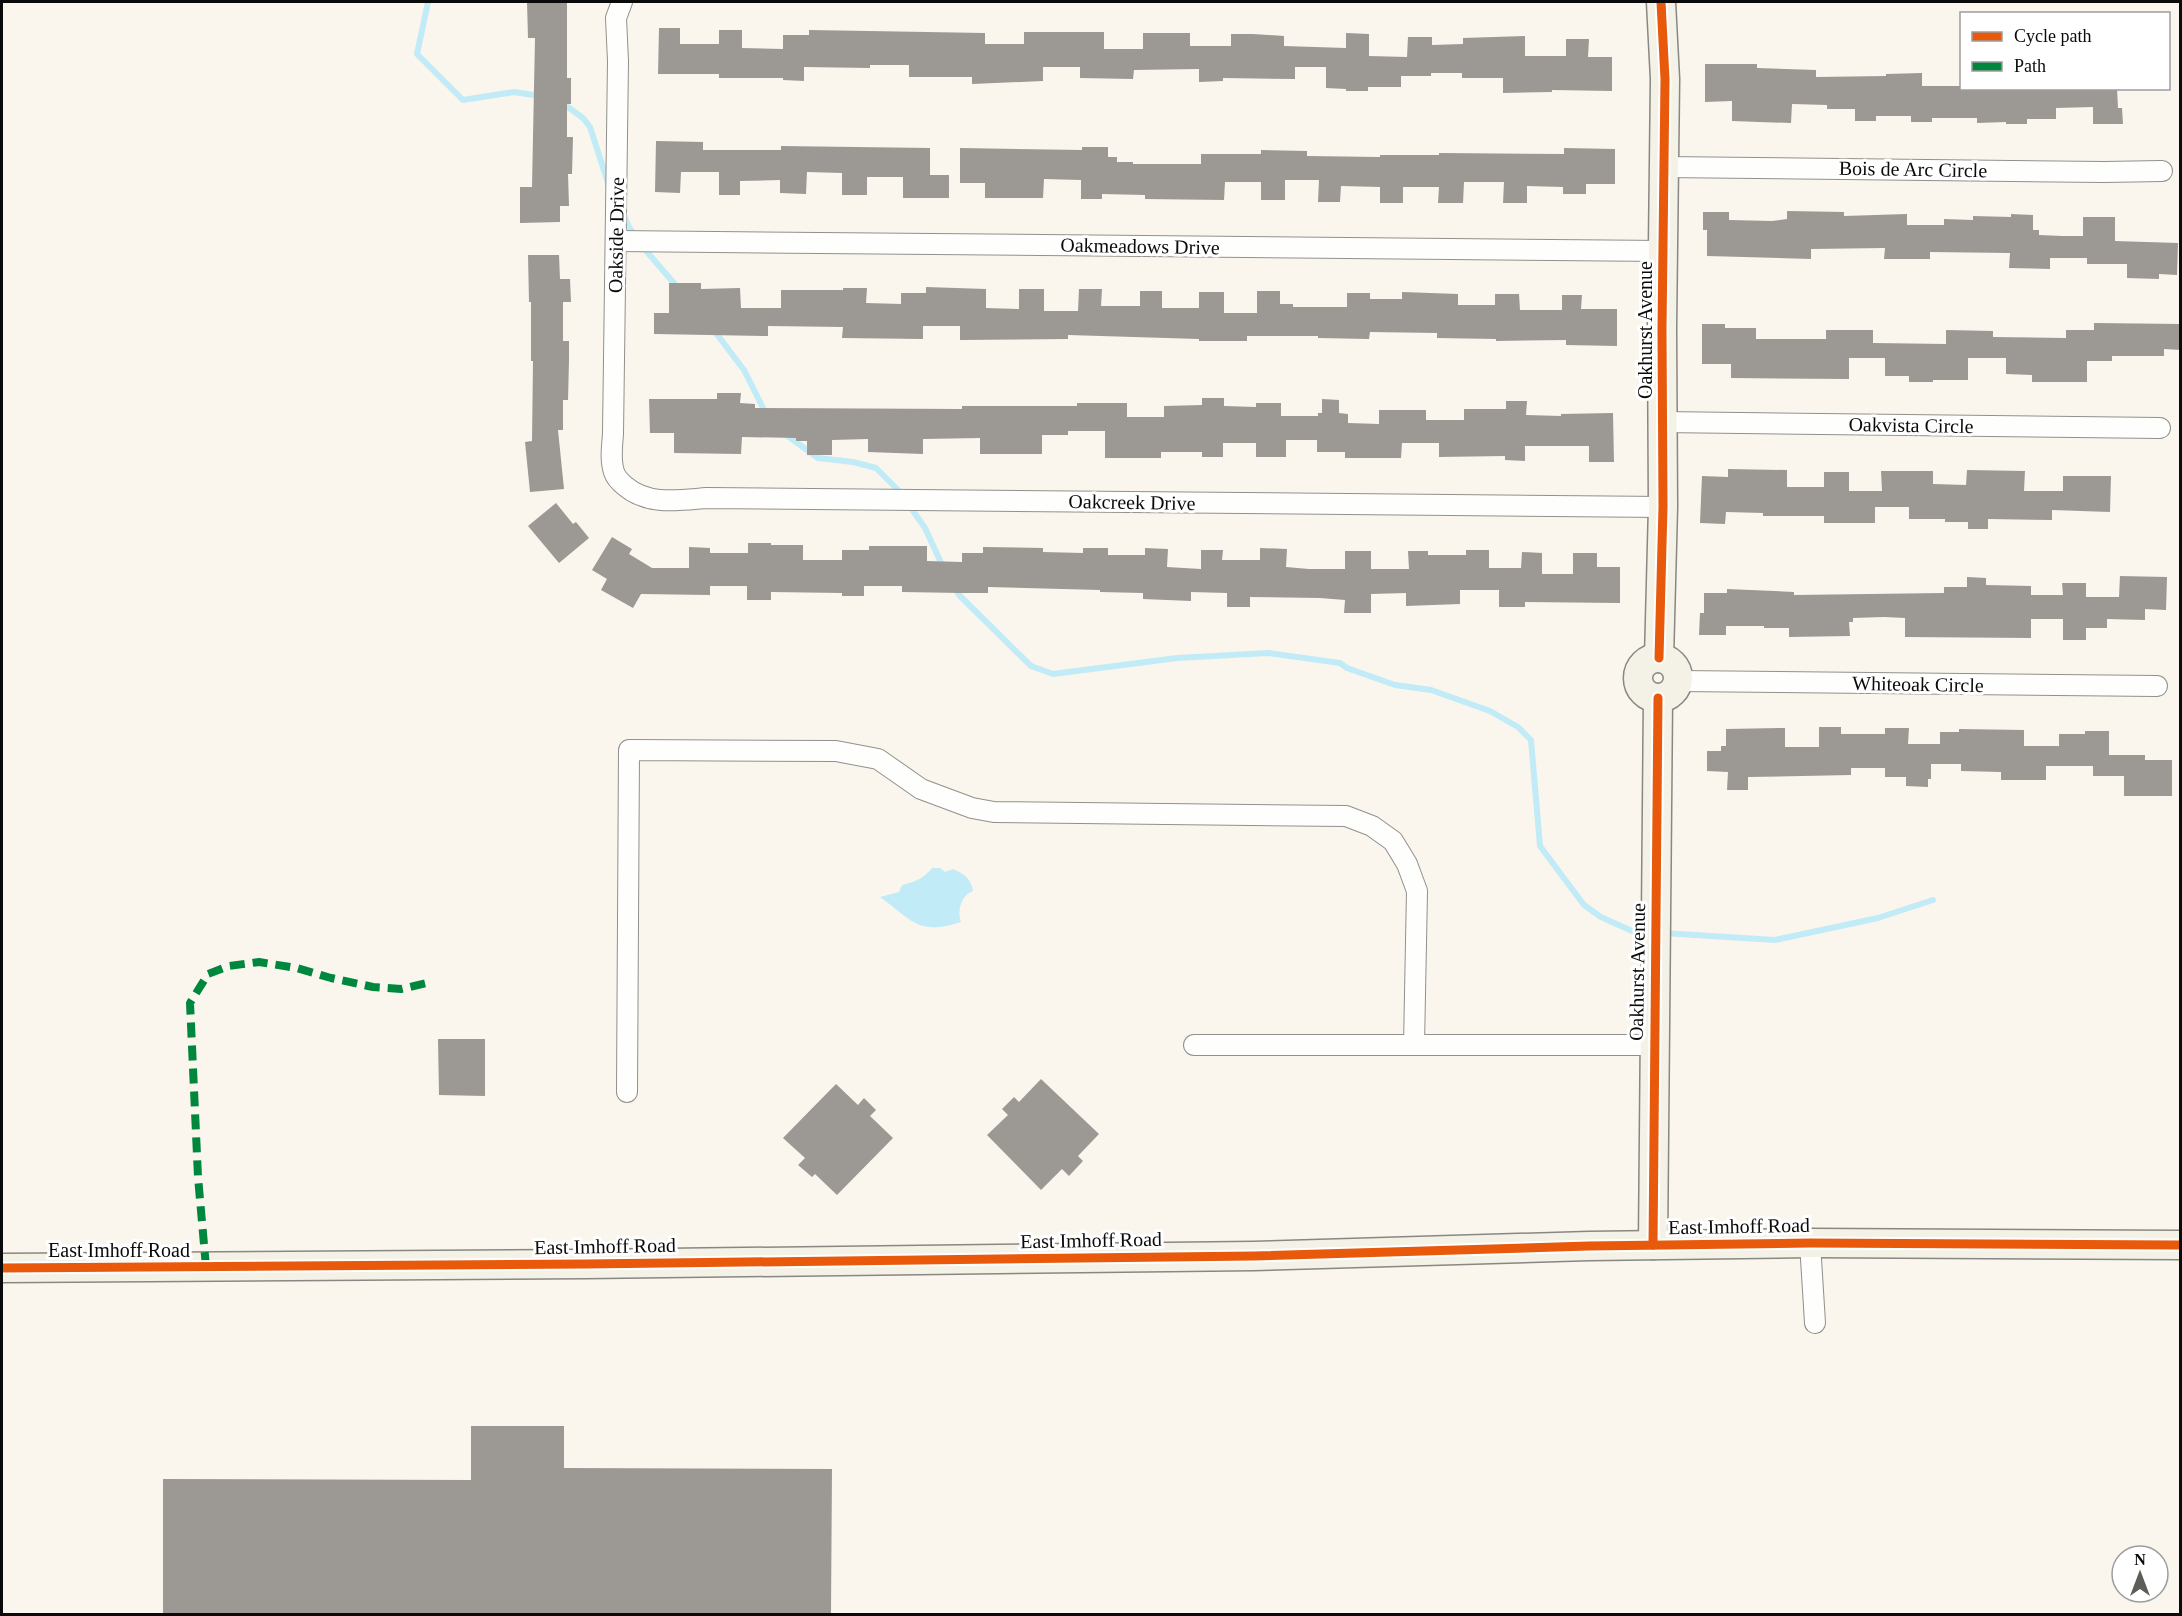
<svg xmlns="http://www.w3.org/2000/svg" width="2182" height="1616" font-family="'Times New Roman',serif">
	<rect width="100%" height="100%" fill="#faf6ed"/>
	<path fill="#c1ebf6" d="M932 868H940L945 872 953 869C964 874 971 878 973 891 961 895 957 911 961 922 918 936 912 920 880 897L899 892 902 885C915 882 924 878 932 868Z"/>
	<g fill="none" stroke-linecap="round" stroke-linejoin="round">
		<g stroke="#c1ebf6" stroke-width="6">
			<polyline points="428,2 417,54 463,100 514,92 540,96"/>
			<polyline points="561,102 583,118 590,127 609,186"/>
			<polyline points="622,211 629,227 635,236"/>
			<polyline points="641,245 679,289"/>
			<polyline points="713,329 744,370 766,414"/>
			<polyline points="785,434 818,458 853,462 876,468 904,496"/>
			<polyline points="909,505 925,528 943,567"/>
			<polyline points="954,586 959,595 1031,666 1053,674 1177,658 1268,653 1340,663 1347,668 1395,685 1431,690 1490,711 1518,727 1531,740 1540,846 1584,905 1601,917 1632,931 1647,932"/>
			<polyline points="1663,933 1775,940 1878,918 1933,900"/>
		</g>
	</g>
	<g fill="#9c9894">
		<polygon points="527,2 567,2 567,78 571,78 571,104 567,104 567,137 573,137 572,174 568,174 569,206 560,206 560,222 520,223 520,187 532,187 535,38 528,38"/>
		<polygon points="659,28 680,28 680,44 719,44 719,30 742,30 742,48 783,49 783,35 809,35 809,30 985,33 985,44 1024,44 1024,32 1104,32 1104,49 1143,49 1143,33 1190,33 1190,46 1231,46 1231,34 1253,34 1284,36 1284,46 1346,48 1346,33 1369,34 1369,56 1407,57 1408,37 1432,37 1432,45 1463,44 1463,38 1525,36 1525,56 1566,56 1566,39 1589,39 1588,57 1612,57 1612,91 1552,90 1552,92 1503,93 1503,78 1462,78 1462,73 1431,73 1431,76 1401,76 1401,87 1368,87 1368,91 1346,91 1346,89 1326,88 1326,67 1295,67 1295,79 1223,78 1223,81 1199,82 1199,69 1134,70 1133,79 1080,78 1080,67 1043,67 1043,81 972,84 972,77 909,77 909,65 870,65 870,68 804,67 804,81 783,80 783,78 719,78 719,74 658,74"/>
		<polygon points="1705,64 1757,64 1757,68 1816,70 1816,77 1886,76 1886,74 1922,73 1922,86 1962,86 1962,88 2117,88 2118,108 2122,108 2123,124 2093,124 2093,107 2056,108 2056,119 2027,119 2027,124 2006,124 2006,122 1977,123 1977,118 1932,118 1932,122 1911,122 1911,116 1876,116 1876,121 1855,121 1855,109 1827,109 1827,105 1792,104 1791,123 1732,121 1732,101 1705,102"/>
		<polygon points="656,141 703,142 703,150 781,150 781,146 930,148 930,175 949,175 949,198 903,198 903,177 867,177 867,195 842,195 842,173 807,172 806,194 780,193 780,180 740,181 740,195 719,195 719,172 681,172 680,193 655,192"/>
		<polygon points="1082,147 1108,147 1108,157 1117,157 1117,162 1133,162 1133,164 1201,164 1201,154 1261,154 1261,150 1307,151 1307,156 1380,157 1380,155 1439,155 1439,153 1564,154 1564,148 1615,149 1615,184 1586,184 1586,194 1563,194 1563,187 1527,186 1527,203 1503,203 1504,182 1464,182 1463,203 1438,203 1439,187 1403,187 1403,203 1380,203 1380,187 1341,186 1340,202 1318,202 1319,180 1285,180 1285,200 1261,200 1261,182 1225,182 1224,200 1145,199 1145,195 1102,194 1102,199 1081,199 1081,180 1044,179 1043,198 985,198 985,183 960,183 960,148 1082,150"/>
		<polygon points="1787,211 1844,212 1844,216 1907,214 1907,225 1944,225 1944,219 1973,220 1973,216 2011,217 2011,214 2033,215 2033,230 2039,230 2039,235 2062,236 2083,236 2083,217 2115,217 2115,241 2178,243 2177,275 2159,274 2159,279 2127,278 2127,264 2087,264 2087,258 2050,258 2050,269 2009,268 2010,253 1930,252 1930,259 1884,259 1885,248 1811,249 1811,259 1707,256 1707,230 1703,230 1703,212 1729,212 1729,220 1772,221 1787,219"/>
		<polygon points="528,255 559,255 560,279 570,279 571,302 563,302 563,341 569,341 569,361 568,400 563,400 563,430 558,430 564,489 530,492 525,442 532,441 533,361 531,361 531,302 529,302"/>
		<polygon points="669,283 701,283 701,289 740,288 741,308 781,308 781,290 843,290 843,288 867,288 866,303 901,304 901,293 926,293 926,287 986,289 986,308 1019,309 1019,289 1044,289 1044,311 1078,311 1079,289 1102,289 1101,306 1140,306 1140,291 1162,291 1162,308 1199,308 1199,292 1224,292 1224,313 1257,313 1257,291 1280,291 1280,304 1293,304 1293,307 1347,307 1347,293 1370,293 1370,299 1402,299 1402,292 1458,294 1458,305 1495,305 1495,294 1519,294 1520,310 1562,310 1562,295 1582,295 1581,309 1617,309 1617,346 1566,345 1566,340 1496,341 1496,339 1437,338 1437,333 1370,332 1369,339 1318,338 1318,336 1247,336 1247,341 1199,341 1199,339 1068,335 1068,339 960,340 960,326 923,326 923,339 842,338 843,327 768,326 768,336 654,334 654,313 669,313"/>
		<polygon points="2094,323 2181,324 2181,350 2164,349 2164,356 2112,356 2112,361 2087,361 2087,382 2032,382 2032,375 2006,374 2006,358 1968,358 1968,380 1933,380 1933,382 1909,382 1909,376 1885,376 1885,358 1849,358 1849,379 1731,378 1731,364 1702,364 1702,324 1725,324 1725,328 1756,328 1756,339 1826,339 1826,330 1873,330 1873,343 1946,344 1946,330 1993,331 1993,337 2066,338 2066,330 2094,330"/>
		<polygon points="717,393 741,393 740,403 755,404 755,408 962,409 962,406 1077,406 1077,403 1127,403 1127,417 1164,417 1164,406 1202,405 1202,398 1224,398 1224,406 1256,407 1256,403 1281,403 1281,416 1318,416 1318,413 1322,413 1322,399 1339,400 1339,413 1348,414 1348,423 1379,424 1379,410 1426,410 1426,420 1464,420 1464,409 1506,409 1506,401 1527,401 1526,415 1561,416 1561,414 1613,413 1614,462 1589,462 1589,446 1525,446 1525,461 1505,460 1505,456 1439,457 1439,443 1402,443 1401,458 1345,458 1345,452 1317,452 1317,440 1286,440 1286,457 1256,457 1256,443 1223,443 1223,457 1202,457 1202,452 1161,452 1161,458 1105,458 1105,431 1068,431 1068,435 1042,435 1042,454 980,454 980,438 923,439 923,454 868,452 868,439 832,440 832,455 807,455 807,441 796,441 796,438 742,437 741,454 674,453 674,433 650,433 649,399 717,399"/>
		<polygon points="1728,469 1787,470 1787,487 1824,487 1824,472 1849,472 1849,491 1882,491 1881,471 1933,471 1933,484 1966,485 1967,470 2025,471 2024,491 2063,491 2063,476 2111,476 2110,512 2052,510 2052,520 1988,519 1988,529 1968,529 1968,522 1945,522 1945,519 1909,519 1909,507 1875,507 1875,523 1824,523 1824,516 1763,516 1763,513 1726,512 1725,524 1700,523 1702,476 1728,477"/>
		<polygon points="556,503 573,524 576,522 589,538 559,563 528,526"/>
		<polygon points="612,537 632,549 629,554 652,568 689,568 689,547 710,548 710,553 748,553 748,543 771,543 771,545 803,545 803,560 842,560 842,550 869,550 869,546 927,546 927,561 962,562 962,553 983,553 983,547 1043,548 1043,552 1083,553 1083,548 1108,548 1108,555 1145,555 1145,548 1168,549 1167,567 1201,569 1201,550 1223,550 1222,560 1260,560 1260,548 1287,549 1286,567 1309,569 1345,569 1345,551 1371,551 1371,569 1409,569 1408,551 1428,551 1428,555 1466,555 1466,550 1489,550 1489,568 1521,568 1522,552 1542,553 1542,574 1573,574 1573,553 1597,553 1597,567 1620,567 1620,603 1525,602 1525,607 1499,607 1499,590 1460,590 1460,604 1406,606 1406,593 1371,594 1371,613 1344,613 1345,600 1320,598 1250,597 1250,607 1227,607 1227,593 1191,592 1191,601 1143,599 1143,593 1100,592 1100,590 988,587 988,593 961,593 902,592 902,586 864,586 864,596 842,596 842,593 771,592 771,600 747,600 747,586 710,586 710,595 641,594 633,608 601,590 607,579 592,570"/>
		<polygon points="2120,576 2167,577 2166,610 2145,609 2145,620 2107,619 2107,628 2086,628 2086,640 2063,640 2063,619 2031,619 2031,638 1905,637 1905,618 1884,617 1853,618 1853,622 1849,622 1850,636 1789,637 1789,628 1764,628 1764,626 1726,626 1726,635 1699,635 1700,613 1704,613 1704,593 1727,593 1727,589 1794,592 1794,595 1944,593 1944,587 1967,587 1967,577 1986,578 1986,585 2031,586 2031,595 2063,595 2062,583 2086,583 2086,597 2119,597"/>
		<polygon points="1819,727 1841,727 1841,734 1885,734 1885,728 1909,728 1908,744 1940,744 1940,732 1959,732 1959,729 2024,730 2024,746 2059,746 2059,734 2085,734 2085,731 2109,731 2109,755 2145,755 2145,760 2172,760 2172,796 2124,796 2124,776 2093,776 2093,766 2046,766 2046,780 2001,780 2001,772 1961,771 1961,764 1931,764 1931,779 1928,779 1928,787 1906,786 1906,777 1885,777 1885,768 1851,768 1851,775 1748,777 1748,790 1727,790 1728,772 1707,771 1707,751 1721,751 1721,746 1726,746 1726,729 1785,728 1785,747 1819,747"/>
		<polygon points="438,1039 485,1039 485,1096 439,1095"/>
		<polygon points="1041,1079 1099,1134 1078,1156 1083,1161 1069,1176 1062,1169 1041,1190 987,1135 1008,1115 1002,1109 1014,1097 1019,1102"/>
		<polygon points="836,1084 858,1105 864,1098 876,1110 870,1116 893,1138 837,1195 815,1174 812,1177 798,1165 805,1158 783,1138"/>
		<polygon points="471,1426 564,1426 564,1468 832,1469 831,1614 163,1614 163,1479 471,1480"/>
	</g>
	<g fill="none" stroke-linecap="round" stroke-linejoin="round">
		<defs>
			<g id="street">
				<path d="M622 2 616 18 618 61 613 434C612 447 610 460 614 472 616 478 620 482 625 486 648 506 680 500 707 498L1663 507"/>
				<polyline points="1664,167 2104,172 2162,171"/>
				<polyline points="616,241 1663,251"/>
				<polyline points="1662,422 2160,428"/>
				<polyline points="1678,681 2157,686"/>
				<polyline points="1194,1045 1654,1045"/>
				<polyline points="627,1092 629,750 836,751 878,759 921,789 972,808 994,812 1346,816 1372,826 1393,841 1407,864 1417,891 1414,1045"/>
				<polyline points="1810,1243 1815,1323"/>
			</g>
			<g id="secondary">
				<polyline points="1659,658 1663,507 1662,329 1665,79 1661,2"/>
				<circle cx="1658" cy="678" r="20"/>
				<polyline points="1653,1245 1658,698"/>
				<polyline points="2,1268 586,1264 1254,1256 1589,1246 1810,1243 2180,1245"/>
			</g>
		</defs>
		<use href="#street" stroke="#92908c" stroke-width="22"/>
		<use href="#secondary" stroke="#898783" stroke-width="31"/>
		<use href="#street" stroke="#fefefc" stroke-width="20"/>
		<use href="#secondary" stroke="#f4f1e7" stroke-width="28"/>
		<polyline stroke="#00873e" stroke-width="8" stroke-dasharray="15 8" stroke-linecap="butt" points="206,1267 198,1177 190,1003 208,974 229,966 259,962 297,968 331,978 373,987 401,989 427,983"/>
		<defs>
			<g id="cycleway">
				<polyline points="1659,658 1663,507 1662,329 1665,79 1661,2"/>
				<polyline points="1653,1245 1658,698"/>
				<polyline points="2,1268 586,1264 1254,1256 1589,1246 1810,1243 2180,1245"/>
			</g>
		</defs>
		<use href="#cycleway" stroke="#fff" stroke-width="13"/>
		<use href="#cycleway" stroke="#e8590c" stroke-width="9"/>
	</g>
	<g text-anchor="middle" stroke-width="6" stroke-linejoin="round" paint-order="stroke">
		<g font-size="20" fill="#0a0a0a" stroke="#fff">
			<text transform="translate(1913 169) rotate(1)" y="7">Bois de Arc Circle</text>
			<text transform="translate(616 235) rotate(-89)" y="7">Oakside Drive</text>
			<text transform="translate(1140 246) rotate(1)" y="7">Oakmeadows Drive</text>
			<text transform="translate(1645 330) rotate(-90)" y="7">Oakhurst Avenue</text>
			<text transform="translate(1911 425) rotate(1)" y="7">Oakvista Circle</text>
			<text transform="translate(1132 502) rotate(1)" y="7">Oakcreek Drive</text>
			<text transform="translate(1918 684) rotate(1)" y="7">Whiteoak Circle</text>
			<text transform="translate(1637 972) rotate(-89)" y="7">Oakhurst Avenue</text>
			<text transform="translate(1739 1226) rotate(-1)" y="7">East Imhoff Road</text>
			<text transform="translate(1091 1240) rotate(-1)" y="7">East Imhoff Road</text>
			<text transform="translate(605 1246) rotate(-1)" y="7">East Imhoff Road</text>
			<text x="119" y="1257">East Imhoff Road</text>
		</g>
	</g>
	<rect width="2182" height="1616" fill="none" stroke="#0a0a0a" stroke-width="6"/>
	<rect x="1960" y="12" width="210" height="78" fill="#ffffff" stroke="#9d9d9d" stroke-width="1.5"/>
	<rect x="1972" y="32" width="30" height="9" fill="#e8590c" stroke="#9d9d9d" stroke-width="1.5"/>
	<text x="2014" y="42" font-size="18" fill="#0a0a0a">Cycle path</text>
	<rect x="1972" y="62" width="30" height="9" fill="#00873e" stroke="#9d9d9d" stroke-width="1.5"/>
	<text x="2014" y="72" font-size="18" fill="#0a0a0a">Path</text>
	<g transform="translate(2140 1574)"><circle r="28" fill="#ffffff" stroke="#9d9d9d" stroke-width="1.5"/>
	<path d="M0-4.5L10 22L0 15L-10 22Z" fill="#5e5d59"/>
	<text y="-9" font-size="16" font-weight="bold" text-anchor="middle" fill="#0a0a0a">N</text>
	</g>
</svg>
